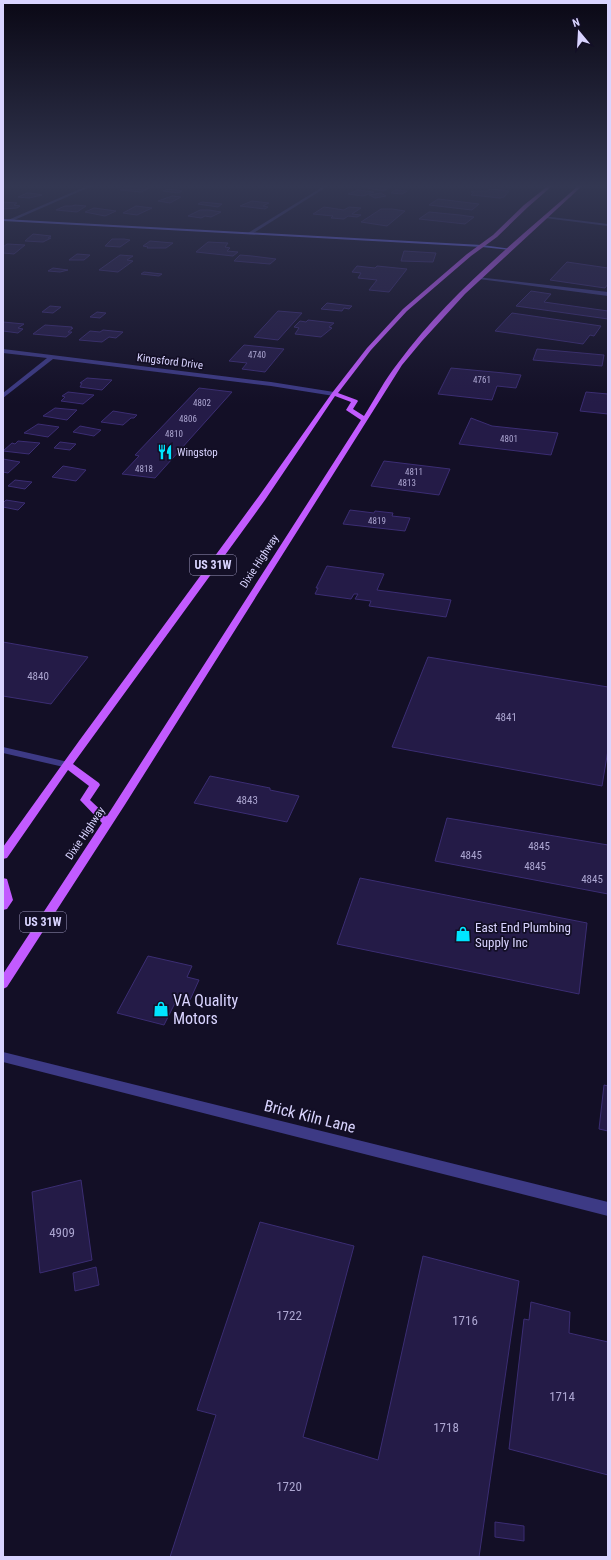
<svg xmlns="http://www.w3.org/2000/svg" width="611" height="1560" font-family="'Roboto Condensed',sans-serif">
	<rect width="100%" height="100%" fill="#130f26"/>
	<g fill="#241b47" stroke="#3b2d73">
		<polygon points="125,186 149,188 141,192 120,190"/>
		<polygon points="365,186 391,186 384,191 362,187"/>
		<polygon points="168,189 182,191 178,193 163,191"/>
		<polygon points="490,189 509,191 504,197 500,198 471,195 474,192 471,192 473,191 488,191"/>
		<polygon points="358,190 374,192 363,196 348,194"/>
		<polygon points="395,190 407,191 402,194 391,193"/>
		<polygon points="27,193 37,194 42,195 29,198 18,197"/>
		<polygon points="381,193 386,196 375,198 369,195"/>
		<polygon points="172,196 181,197 170,203 158,201"/>
		<polygon points="438,199 479,204 472,210 429,205"/>
		<polygon points="252,201 269,203 263,206 268,207 265,209 240,206"/>
		<polygon points="3,202 17,203 14,205 20,206 17,208 3,209"/>
		<polygon points="202,202 222,204 218,207 198,204"/>
		<polygon points="75,205 86,206 77,212 56,210 65,206 72,206"/>
		<polygon points="136,206 152,208 137,215 123,213"/>
		<polygon points="324,207 344,210 349,207 361,208 352,214 361,215 357,217 348,216 344,219 331,218 333,216 313,214"/>
		<polygon points="94,208 116,211 105,216 85,212"/>
		<polygon points="381,209 392,209 405,211 387,226 361,222"/>
		<polygon points="200,210 209,210 221,212 211,217 205,216 201,218 188,216"/>
		<polygon points="429,212 460,215 474,217 465,224 419,219"/>
		<polygon points="33,234 51,236 48,238 51,238 43,242 25,241"/>
		<polygon points="112,239 124,239 130,240 120,247 105,246"/>
		<polygon points="150,241 173,243 166,248 147,248 148,247 143,246"/>
		<polygon points="208,242 228,243 225,247 230,248 227,251 238,252 233,256 196,252"/>
		<polygon points="7,244 25,245 14,254 3,253 3,247"/>
		<polygon points="404,251 436,253 433,262 401,261"/>
		<polygon points="77,254 90,255 84,260 69,260"/>
		<polygon points="120,255 133,256 127,260 133,261 118,272 99,270"/>
		<polygon points="240,255 252,256 276,259 270,264 234,261"/>
		<polygon points="567,262 608,268 608,284 605,288 550,280"/>
		<polygon points="357,266 375,268 377,266 407,269 389,292 369,290 377,280 358,278 361,273 352,272"/>
		<polygon points="53,268 68,270 60,272 48,271"/>
		<polygon points="144,272 162,274 159,276 141,274"/>
		<polygon points="531,291 551,294 544,302 608,311 608,319 516,306"/>
		<polygon points="327,303 352,306 349,309 344,308 342,311 321,309"/>
		<polygon points="50,306 61,307 53,313 42,312"/>
		<polygon points="278,311 302,313 278,340 254,337"/>
		<polygon points="97,312 106,313 100,318 90,317"/>
		<polygon points="512,313 601,326 594,336 590,335 583,344 495,331"/>
		<polygon points="308,320 334,323 329,327 332,328 321,337 295,334 299,328 294,327 300,321 306,322"/>
		<polygon points="3,322 24,324 18,328 23,329 18,333 3,331"/>
		<polygon points="45,325 72,327 71,328 73,328 68,332 72,332 66,337 33,334"/>
		<polygon points="103,330 123,332 116,338 109,337 102,342 79,340 90,331 100,332"/>
		<polygon points="244,345 284,349 265,372 242,369 247,363 229,361"/>
		<polygon points="537,349 604,355 602,366 533,360"/>
		<polygon points="451,368 504,373 521,375 516,388 497,386 492,400 438,394"/>
		<polygon points="87,378 112,380 102,390 80,387 82,383 80,383"/>
		<polygon points="199,388 232,392 155,478 122,474 139,456 135,455"/>
		<polygon points="68,392 94,395 83,404 61,401 65,397 62,396"/>
		<polygon points="586,392 608,394 608,414 580,411"/>
		<polygon points="55,408 77,410 67,420 43,416"/>
		<polygon points="113,411 137,415 134,418 131,418 123,425 101,422"/>
		<polygon points="471,418 492,426 558,433 551,455 459,444"/>
		<polygon points="38,424 59,427 48,437 24,433"/>
		<polygon points="80,426 101,430 94,436 73,432"/>
		<polygon points="18,441 40,443 29,454 3,451 12,443 15,444"/>
		<polygon points="60,442 76,444 70,450 54,448"/>
		<polygon points="3,459 20,462 8,473 3,472"/>
		<polygon points="384,461 450,469 439,495 371,486"/>
		<polygon points="63,466 86,470 76,481 52,477"/>
		<polygon points="15,480 32,482 25,489 8,486"/>
		<polygon points="6,500 25,503 18,510 3,507 3,503"/>
		<polygon points="350,510 374,513 375,511 393,513 392,516 410,518 405,531 343,524"/>
		<polygon points="327,566 384,574 377,590 451,600 446,617 369,606 371,601 355,599 358,594 354,594 351,599 315,594 318,588 316,588"/>
		<polygon points="3,642 88,657 51,704 3,696"/>
		<polygon points="428,657 608,687 608,750 602,786 392,747"/>
		<polygon points="210,776 270,788 270,790 299,796 287,822 194,803"/>
		<polygon points="447,818 608,845 608,894 435,861"/>
		<polygon points="360,878 587,923 579,994 337,944"/>
		<polygon points="148,956 192,966 187,977 199,980 190,1000 178,997 164,1025 117,1013"/>
		<polygon points="604,1085 608,1086 608,1131 599,1129"/>
		<polygon points="81,1180 92,1260 40,1273 32,1192"/>
		<polygon points="260,1222 354,1246 303,1437 378,1460 423,1256 519,1281 479,1557 170,1557 216,1415 197,1410"/>
		<polygon points="96,1267 99,1285 75,1291 73,1273"/>
		<polygon points="531,1302 570,1312 569,1333 608,1342 608,1475 509,1449 524,1319 529,1320"/>
		<polygon points="495,1522 524,1526 524,1541 495,1537"/>
	</g>
	<g fill="none" stroke-linecap="round" stroke-linejoin="round">
		<g fill="#3d3a85" fill-rule="evenodd">
			<polygon points="87,186 92,186 12,221 8,220"/>
			<polygon points="324,186 328,186 252,234 248,233"/>
			<polygon points="543,216 608,224 608,226 545,218"/>
			<polygon points="477,277 608,292 608,296 479,279 477,278"/>
			<polygon points="3,349 271,382 334,392 337,394 334,396 271,386 53,359 3,398 3,393 47,358 3,353"/>
			<polygon points="3,747 68,762 73,765 68,768 3,753"/>
			<polygon points="3,1052 608,1202 608,1216 3,1062"/>
		</g>
		<polygon fill="#6f6bff" fill-rule="evenodd" points="3,219 482,245 512,249 510,250 482,247 3,221"/>
		<g fill="#c25bff" fill-rule="evenodd">
			<path d="M548 186H552L528 207 497 237 471 256 407 311 371 350 338 393 357 400 358 401 353 409 364 416C375 399 385 379 398 363 448 295 516 241 578 186H582L465 294 422 341 402 365 126 803 7 987 3 989V974L102 823 80 800 89 786 68 770 7 858 3 859V847L79 741 259 496 332 393 367 348 403 309 467 254 493 235 524 205ZM335 396 351 402 346 410 361 420 107 816 90 800 100 785 99 783 73 764 265 500Z"/>
			<polygon points="3,878 7,879 13,900 7,909 3,910"/>
		</g>
	</g>
	<linearGradient id="sky" x2="0" y2="1"><stop stop-color="#0a0815"/><stop offset="0.46" stop-color="#333752"/><stop offset="1" stop-color="#333752" stop-opacity="0"/></linearGradient>
	<rect width="611" height="404" fill="url(#sky)"/>
	<defs>
		<symbol id="restaurant-bare" viewBox="-9 -9 18 18"><path d="M-5-6h1v4h1v-4h1v4h1v-4h1v5L-1.5 .5V6h-2V.5L-5-1ZM5-6V6H3V1.5H1.5Q1.5-4 5-6Z" fill="#00e5ff" stroke="#130f26" stroke-width="2.5" paint-order="stroke"/></symbol>
		<symbol id="shop-bare" viewBox="-9 -9 18 18"><path d="M-5-2.5h2.3a2.7 3.5 0 0 1 5.4 0H5L5.5 6h-11ZM-1.5-2.5h3a1.5 2.3 0 0 0-3 0Z" fill="#00e5ff" stroke="#130f26" stroke-width="2.5" paint-order="stroke"/></symbol>
	</defs>
	<g fill-rule="evenodd">
		<use href="#restaurant-bare" x="154" y="441" width="22" height="22"/>
		<use href="#shop-bare" x="452" y="923" width="22" height="22"/>
		<use href="#shop-bare" x="150" y="998" width="22" height="22"/>
	</g>
	<g text-anchor="middle" stroke-width="3.5" stroke-linejoin="round" paint-order="stroke">
		<g font-size="9" fill="#aca6d1">
			<text x="257" y="358">4740</text>
			<text x="482" y="383">4761</text>
			<text x="202" y="406">4802</text>
			<text x="188" y="422">4806</text>
			<text x="174" y="437">4810</text>
			<text x="509" y="442">4801</text>
			<text x="144" y="472">4818</text>
			<text x="414" y="475">4811</text>
			<text x="407" y="486">4813</text>
			<text x="377" y="524">4819</text>
		</g>
		<g font-size="11" fill="#d9d4ff" stroke="#130f26">
			<text transform="translate(170 361) rotate(7)" y="4">Kingsford Drive</text>
			<text transform="translate(259 561) rotate(-57)" y="4">Dixie Highway</text>
			<text transform="translate(85 833) rotate(-56)" y="4">Dixie Highway</text>
		</g>
		<g font-size="11" fill="#d9d4ff" stroke="#130f26" text-anchor="start">
			<text x="177" y="456">Wingstop</text>
		</g>
		<g font-size="11" fill="#aca6d1">
			<text x="38" y="680">4840</text>
			<text x="506" y="721">4841</text>
			<text x="247" y="804">4843</text>
			<text x="539" y="850">4845</text>
			<text x="471" y="859">4845</text>
			<text x="535" y="870">4845</text>
			<text x="592" y="883">4845</text>
		</g>
		<g fill="#130f26" stroke="#9e99be" stroke-width="1">
			<rect x="190" y="555" width="46" height="20" rx="3"/>
			<rect x="20" y="912" width="46" height="20" rx="3"/>
		</g>
		<g font-size="12" font-weight="bold" fill="#d9d4ff">
			<text x="213" y="569">US 31W</text>
			<text x="43" y="926">US 31W</text>
		</g>
		<g font-size="13" fill="#d9d4ff" stroke="#130f26" text-anchor="start">
			<text x="475" y="932">East End Plumbing<tspan x="475" dy="15">Supply Inc</tspan></text>
		</g>
		<g font-size="13" fill="#aca6d1">
			<text x="62" y="1237">4909</text>
			<text x="289" y="1320">1722</text>
			<text x="465" y="1325">1716</text>
			<text x="562" y="1401">1714</text>
			<text x="446" y="1432">1718</text>
			<text x="289" y="1491">1720</text>
		</g>
		<g font-size="16" fill="#d9d4ff" stroke="#130f26" text-anchor="start">
			<text x="173" y="1006">VA Quality<tspan x="173" dy="18">Motors</tspan></text>
		</g>
		<g font-size="16" fill="#d9d4ff" stroke="#130f26">
			<text transform="translate(310 1116) rotate(14)" y="6">Brick Kiln Lane</text>
		</g>
	</g>
	<rect width="611" height="1560" fill="none" stroke="#d9d4ff" stroke-width="8"/>
	<g transform="translate(579 32) rotate(342)" stroke="#130f26" stroke-width="3" paint-order="stroke">
	<path d="M0-3L7 15L0 10L-7 15Z" fill="#d9d4ff"/>
	<text y="-6" font-size="11" font-weight="bold" text-anchor="middle" fill="#d9d4ff">N</text>
	</g>
</svg>
